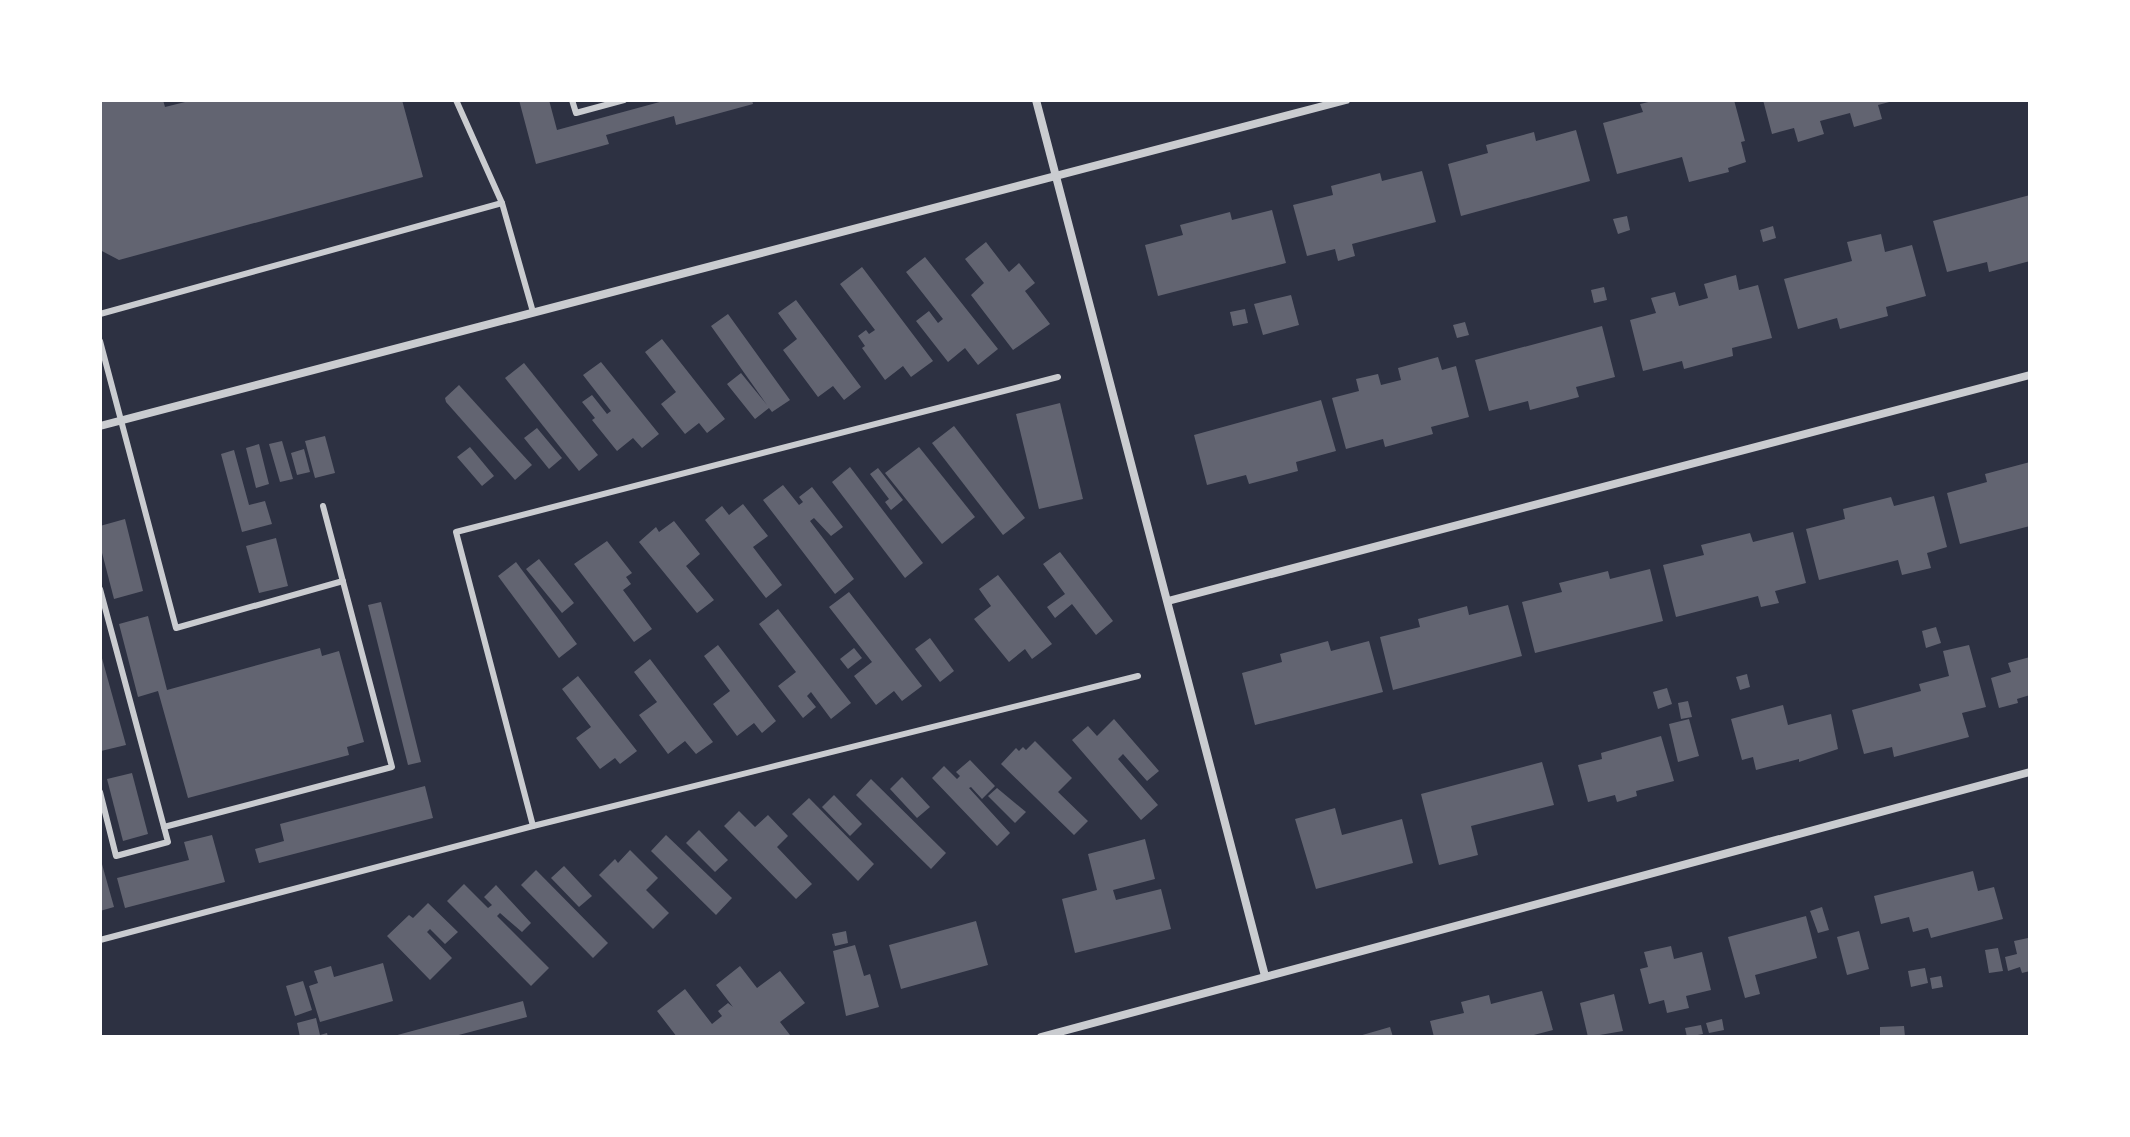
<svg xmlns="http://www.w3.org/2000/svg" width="2130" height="1137" font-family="'Nunito Sans',sans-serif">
	<rect width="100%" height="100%" fill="#2d3142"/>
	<g fill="#626471">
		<polygon points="100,100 163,100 165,107 193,100 402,100 423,177 119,260 100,250"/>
		<polygon points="519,100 549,100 557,130 667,100 752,100 753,104 676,125 674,116 606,135 609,144 536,164"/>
		<polygon points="1657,100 1734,100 1745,141 1741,142 1746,162 1728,168 1729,172 1689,182 1682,157 1617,174 1603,123 1643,112 1640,104"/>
		<polygon points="1763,100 1893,100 1893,101 1878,105 1882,119 1854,127 1850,113 1820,121 1824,134 1798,142 1794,128 1772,134"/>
		<polygon points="1576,130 1590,181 1461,216 1448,164 1488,153 1486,145 1534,132 1536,141"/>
		<polygon points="1422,171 1436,222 1352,244 1355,256 1338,261 1335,249 1307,256 1293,205 1333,195 1331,186 1380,173 1382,181"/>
		<polygon points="2030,195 2030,261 1989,272 1987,262 1947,272 1933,221"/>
		<polygon points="1272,210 1286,263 1158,296 1145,245 1183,235 1180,225 1230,212 1232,220"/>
		<polygon points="1627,216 1630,230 1618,234 1613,219"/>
		<polygon points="1773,226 1776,238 1763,242 1760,230"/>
		<polygon points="1881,234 1885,252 1912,245 1926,296 1886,307 1888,316 1840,329 1837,318 1798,329 1784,279 1852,261 1847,242"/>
		<polygon points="986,242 1009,272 1019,263 1035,283 1025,291 1050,324 1013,350 971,295 984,283 965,259"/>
		<polygon points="925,257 998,349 978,365 965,348 948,362 916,321 929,311 938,323 943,319 906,272"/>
		<polygon points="862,267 933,361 911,377 903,366 885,380 862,348 865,346 858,336 866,330 869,334 875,330 840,284"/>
		<polygon points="1736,275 1739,290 1758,285 1772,338 1732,348 1733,356 1684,369 1682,361 1643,371 1630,320 1656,313 1651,298 1675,292 1679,306 1708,298 1704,284"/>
		<polygon points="1604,287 1607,300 1594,303 1591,290"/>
		<polygon points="1291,295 1299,325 1263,335 1254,304"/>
		<polygon points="796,300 861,387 844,400 833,386 818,397 783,350 797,339 778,313"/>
		<polygon points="1245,309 1248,323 1233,326 1230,312"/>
		<polygon points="728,314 790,400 772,412 769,408 755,419 727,384 741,373 767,405 711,326"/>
		<polygon points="1465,322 1469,335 1457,338 1453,325"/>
		<polygon points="1602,326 1615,377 1576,387 1579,397 1530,410 1528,401 1489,411 1475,360"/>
		<polygon points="662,339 725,419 707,433 699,423 685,434 661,404 676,392 645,352"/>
		<polygon points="1438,357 1442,370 1456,366 1469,417 1431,427 1433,434 1385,447 1383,439 1346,449 1332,398 1359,391 1356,379 1378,374 1381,385 1401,380 1398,368"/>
		<polygon points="601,362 659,434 642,448 633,438 617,451 592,420 595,418 582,402 592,395 607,414 611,411 583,375"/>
		<polygon points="524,363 598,455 579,471 505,378"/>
		<polygon points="459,385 532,465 515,480 446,402 445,398"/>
		<polygon points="1321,400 1336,451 1296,462 1298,471 1249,484 1246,475 1207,485 1194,435"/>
		<polygon points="1060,403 1083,499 1039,509 1016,414"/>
		<polygon points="954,426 1025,518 1003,535 932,443"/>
		<polygon points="537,428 562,458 549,469 524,438"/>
		<polygon points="325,436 335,473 315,478 305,441"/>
		<polygon points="282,441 293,479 280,482 269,444"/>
		<polygon points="259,444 269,484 256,488 246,448"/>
		<polygon points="470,447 494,476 482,486 457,457"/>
		<polygon points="919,447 975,517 942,544 885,473"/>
		<polygon points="304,449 310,472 297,475 291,453"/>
		<polygon points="234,450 249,505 265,501 272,524 242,532 221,454"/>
		<polygon points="2030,462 2030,526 1960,544 1947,493 1987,482 1985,474"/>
		<polygon points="850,467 923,563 905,578 832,482"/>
		<polygon points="878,468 903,500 891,510 885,502 889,499 870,474"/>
		<polygon points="783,485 799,505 803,502 799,497 812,487 843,527 831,536 814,518 810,521 854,579 835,594 763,500"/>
		<polygon points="1934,496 1947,547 1927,553 1931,568 1902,575 1898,560 1819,580 1806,529 1845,519 1843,509 1891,497 1894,506"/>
		<polygon points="743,504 768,536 753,547 782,585 766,598 705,520 722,506 729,515"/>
		<polygon points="125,519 143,591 114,599 100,545 100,526"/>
		<polygon points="674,521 700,554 686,566 714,600 697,613 639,542 656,527 659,532"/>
		<polygon points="1793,532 1806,583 1775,591 1779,603 1761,607 1758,596 1676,617 1663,565 1704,555 1701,545 1750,533 1753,542"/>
		<polygon points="276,538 288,586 259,593 246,546"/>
		<polygon points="607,541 632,573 626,577 631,584 623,590 652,629 634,642 574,564"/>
		<polygon points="1060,552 1113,621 1096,635 1072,604 1055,618 1047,607 1065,594 1043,564"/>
		<polygon points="539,559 574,603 562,613 526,569"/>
		<polygon points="516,562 577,644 559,658 498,576"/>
		<polygon points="1650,569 1663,621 1535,653 1522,602 1562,592 1559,583 1608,571 1610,579"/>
		<polygon points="998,575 1052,644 1032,659 1025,649 1009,662 974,619 991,606 979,589"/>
		<polygon points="849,592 922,686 902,701 894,691 876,705 854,676 872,662 829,607"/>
		<polygon points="381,602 421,762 408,765 368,605"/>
		<polygon points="1508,605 1522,656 1393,690 1380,637 1420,627 1418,619 1467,606 1469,615"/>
		<polygon points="778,609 851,703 831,719 811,692 807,696 816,707 803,718 778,686 796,672 759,624"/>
		<polygon points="148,616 167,690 320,648 322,656 339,651 364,742 347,747 349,755 188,798 158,691 138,697 119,624"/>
		<polygon points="1936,627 1941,643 1926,648 1922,631"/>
		<polygon points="930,638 954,671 940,682 915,649"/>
		<polygon points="1328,641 1331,651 1369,641 1383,692 1255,725 1242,673 1282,662 1280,654"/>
		<polygon points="718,645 776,721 762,733 754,723 737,736 713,704 730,691 704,656"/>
		<polygon points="1969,645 1986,707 1962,713 1969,737 1894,757 1892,747 1864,754 1852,710 1921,691 1919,684 1949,676 1943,651"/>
		<polygon points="854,648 862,658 848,669 840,659"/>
		<polygon points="100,651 126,745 101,751 100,746"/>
		<polygon points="2030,657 2030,695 2017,699 2018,703 1999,708 1991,678 2011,672 2008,663"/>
		<polygon points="650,659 713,742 696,754 685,741 668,754 639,715 657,702 634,672"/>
		<polygon points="1747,674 1750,687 1740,690 1736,677"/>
		<polygon points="578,676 637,751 620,764 615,758 600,769 576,738 591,727 562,689"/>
		<polygon points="1667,688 1672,704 1658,709 1653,692"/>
		<polygon points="1688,701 1692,717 1681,719 1678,703"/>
		<polygon points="1783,705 1788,725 1831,714 1838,749 1799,762 1799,759 1756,770 1753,757 1742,760 1731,719"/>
		<polygon points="1114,719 1159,771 1147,781 1123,754 1118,759 1158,805 1141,820 1072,740 1088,726 1097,736"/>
		<polygon points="1689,719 1699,756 1678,762 1669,724"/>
		<polygon points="1661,736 1674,781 1636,791 1637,796 1617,802 1615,795 1588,802 1578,765 1602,759 1601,753"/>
		<polygon points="1035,741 1072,778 1058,792 1088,821 1074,835 1001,764 1016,748 1019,751 1023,747 1026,750"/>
		<polygon points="970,760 995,786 982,799 971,787 969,788 1010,833 997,846 932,778 944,766 957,779 960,776 956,772"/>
		<polygon points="1542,762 1554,805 1471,826 1478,855 1439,865 1421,794"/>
		<polygon points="132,773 148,834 123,841 107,779"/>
		<polygon points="902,777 930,807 917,818 890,789"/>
		<polygon points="871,779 946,853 931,869 856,795"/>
		<polygon points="425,786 433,818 259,863 255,849 284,841 280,824"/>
		<polygon points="997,788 1026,812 1015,823 988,796"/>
		<polygon points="834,795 862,824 850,836 822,807"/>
		<polygon points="809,798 874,864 858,881 792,814"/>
		<polygon points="1335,808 1342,835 1402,819 1413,863 1316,889 1295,819"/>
		<polygon points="739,811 755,827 768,815 788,836 777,847 812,884 796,899 724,826"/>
		<polygon points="699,830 728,860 715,872 686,843"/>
		<polygon points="212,835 225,882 125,908 117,878 189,860 184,842"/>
		<polygon points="666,835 732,898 716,915 651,851"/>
		<polygon points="1145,839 1155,879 1113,890 1116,900 1161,889 1171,929 1075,953 1062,899 1097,890 1088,854"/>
		<polygon points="630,850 658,878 646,890 669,913 653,929 599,875 615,859 618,863"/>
		<polygon points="100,857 114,907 100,911"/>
		<polygon points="564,866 592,896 579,907 551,878"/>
		<polygon points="536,870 608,943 593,958 521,885"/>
		<polygon points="1973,871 1978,891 1994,887 2003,919 1931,938 1928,928 1913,932 1909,917 1881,924 1874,896"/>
		<polygon points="464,884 488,908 492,905 484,897 496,885 531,923 522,932 500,913 497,916 549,968 531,986 447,901"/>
		<polygon points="428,903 458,932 445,944 430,929 427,932 452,958 430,980 387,936 409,915 413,918"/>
		<polygon points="1822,907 1829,930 1818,933 1810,911"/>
		<polygon points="1806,916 1817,958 1755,975 1760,994 1745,998 1728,937"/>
		<polygon points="976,921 988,965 901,989 889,945"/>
		<polygon points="846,931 848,943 835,946 832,934"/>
		<polygon points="1859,931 1869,969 1847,975 1837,937"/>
		<polygon points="2028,938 2030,971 2022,973 2020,967 2008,971 2005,957 2017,954 2014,941"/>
		<polygon points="855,945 864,976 870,974 879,1007 846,1016 833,951"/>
		<polygon points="1671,946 1674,959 1702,952 1711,990 1686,996 1689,1008 1667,1013 1664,1000 1649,1004 1640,969 1648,967 1644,952"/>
		<polygon points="1998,948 2003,971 1989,973 1985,950"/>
		<polygon points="383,963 393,1001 320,1022 309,986 318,983 314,971 331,966 334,977"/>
		<polygon points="740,966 757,988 780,971 805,1003 780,1022 790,1035 787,1037 677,1037 657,1011 685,989 712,1024 722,1016 718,1011 728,1003 733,1007 716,985"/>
		<polygon points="1925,968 1928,983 1911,987 1908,971"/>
		<polygon points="1941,976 1943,987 1932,989 1930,978"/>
		<polygon points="303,981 312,1010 295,1016 286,986"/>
		<polygon points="1542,991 1553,1030 1526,1037 1434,1037 1430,1021 1464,1013 1461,1002 1489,995 1491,1004"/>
		<polygon points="1614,994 1623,1031 1588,1037 1580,1003"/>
		<polygon points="523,1001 527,1017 451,1037 390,1037"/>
		<polygon points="316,1018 320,1035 327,1033 328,1037 300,1037 297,1023"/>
		<polygon points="1722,1019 1724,1030 1709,1033 1706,1023"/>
		<polygon points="1701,1025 1703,1034 1687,1037 1685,1028"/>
		<polygon points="1904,1026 1905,1037 1880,1037 1880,1027"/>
		<polygon points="1390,1027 1393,1037 1359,1037 1359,1036"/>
	</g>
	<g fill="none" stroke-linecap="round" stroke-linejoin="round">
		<g stroke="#caccd0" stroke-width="6">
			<polyline points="456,100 502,203 533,312"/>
			<polyline points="572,100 576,113 624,100"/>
			<polyline points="100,314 502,203"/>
			<polyline points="100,341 176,628 343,581"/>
			<polyline points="100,589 168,842 116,856 100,792"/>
			<polyline points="533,826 456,532 1058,377"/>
			<polyline points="164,827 392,767 323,506"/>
			<polyline points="100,940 533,826 1138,676"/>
		</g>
		<g stroke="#caccd0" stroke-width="8">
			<polyline points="1036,100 1265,976"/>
			<polyline points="100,426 1346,100"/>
			<polyline points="1168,601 2030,375"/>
			<polyline points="1041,1037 2030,772"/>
		</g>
	</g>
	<rect width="2130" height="1137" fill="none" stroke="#ffffff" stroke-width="204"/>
</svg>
